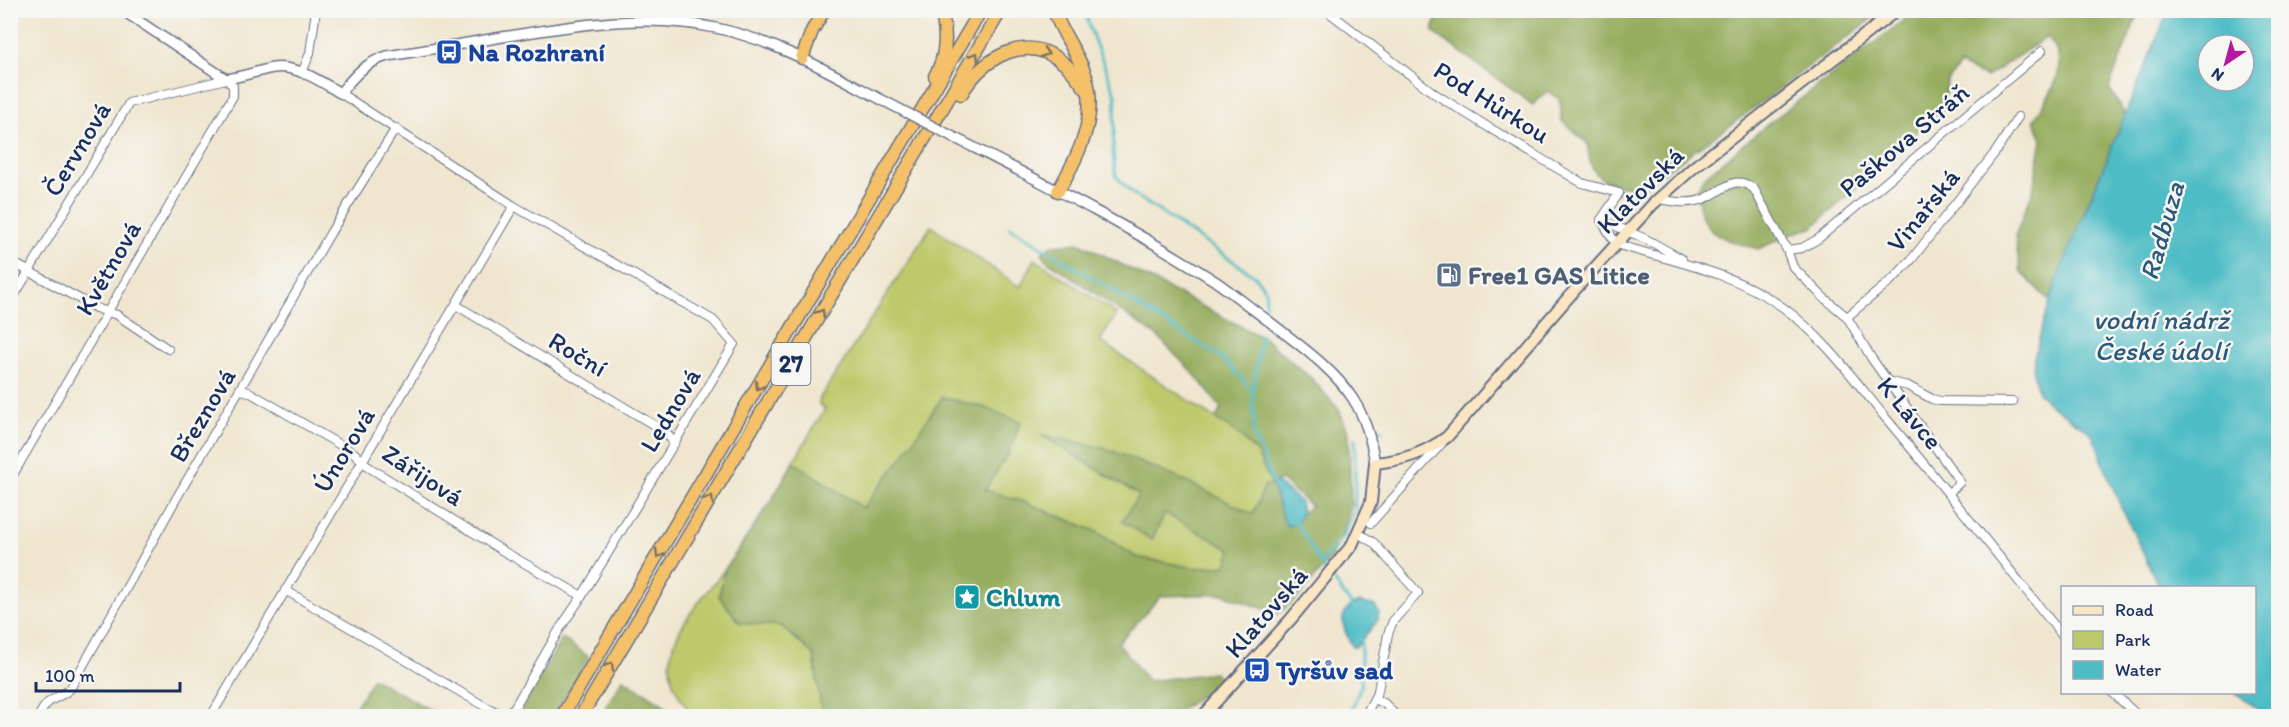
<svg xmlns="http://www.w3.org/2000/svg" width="2289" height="727" font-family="Itim,sans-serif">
	<rect width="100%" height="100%" fill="#f6f6f2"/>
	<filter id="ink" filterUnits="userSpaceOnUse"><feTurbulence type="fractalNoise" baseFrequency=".0167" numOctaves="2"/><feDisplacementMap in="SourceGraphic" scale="12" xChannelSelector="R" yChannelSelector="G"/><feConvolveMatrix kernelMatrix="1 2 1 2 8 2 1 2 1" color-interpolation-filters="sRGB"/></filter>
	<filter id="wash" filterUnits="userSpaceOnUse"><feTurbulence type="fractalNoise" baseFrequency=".008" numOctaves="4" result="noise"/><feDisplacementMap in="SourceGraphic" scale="24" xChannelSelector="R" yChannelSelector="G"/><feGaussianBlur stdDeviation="1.35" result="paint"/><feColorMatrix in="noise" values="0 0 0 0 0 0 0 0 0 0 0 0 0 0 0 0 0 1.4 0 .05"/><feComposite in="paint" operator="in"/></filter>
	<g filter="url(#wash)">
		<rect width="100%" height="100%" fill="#f0e6cf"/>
		<g fill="#bdc96b" stroke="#6c7c64" stroke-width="1.5">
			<polygon points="931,226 1020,287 1035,259 1117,314 1100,341 1238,434 1257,453 1272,485 1226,566 1195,568 1136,557 1095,531 1049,512 993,500 863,508 793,462 825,409 819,404 820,398"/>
			<path d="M725 569 719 596 740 623 781 626 814 655 822 716H692C684 703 674 690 671 675 663 637 704 597 725 569Z"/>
		</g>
		<g fill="#96ad5f" stroke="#586e5e" stroke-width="1.5" fill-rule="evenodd">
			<path d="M1437 10H1882V11L1734 123 1641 188C1609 185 1588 182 1588 144L1562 121 1560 100 1547 91 1533 105 1433 32Z"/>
			<path d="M1916 11H2139L2109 88 2126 116 2087 206 2049 301 2020 271 2015 236 2033 190 2042 139 2034 120C2050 94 2074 64 2047 37L1986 77 1960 65 1947 82 1942 109 1812 228 1794 233 1758 249 1732 242 1712 232 1702 217 1696 191 1703 178 1768 124Z"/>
			<path d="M1080 243 1265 339 1312 379 1339 410 1349 434 1351 507 1343 532 1333 555 1298 598 1278 614 1223 594 1161 596 1118 643 1148 681 1214 673 1223 680 1179 711 1160 716H822L814 655 781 626 740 623 719 596 725 569 770 503 793 462 863 508 901 459 942 397 983 407 1021 422 1008 454 985 490 1025 502 1095 531 1136 557 1195 568 1226 565 1231 550 1165 513 1152 540 1122 521 1139 495 1041 435 1105 448 1178 478 1253 514 1265 485H1272L1257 453 1238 434 1216 419 1221 408 1195 375 1157 336 1046 260 1042 253 1052 245ZM1281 480 1311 506 1302 513 1297 523 1288 526 1284 521 1276 482Z"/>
			<polygon points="2278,371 2278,480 2273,443"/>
			<polygon points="562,638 589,657 553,716 518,716"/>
			<polygon points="373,678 441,716 350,716"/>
			<polygon points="623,679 663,704 673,716 600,716"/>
		</g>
		<g fill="#4ebcc5" stroke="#347692" stroke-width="1.5" fill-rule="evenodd">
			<path d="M2168 11H2278V371L2273 443 2278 480V716H2266L2236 693 2254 692V588L2159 587 2117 498 2092 434 2048 403 2038 392 2033 372 2034 358 2044 320 2059 274ZM2208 45H2244V81H2208Z"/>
			<polygon points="1276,482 1300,502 1302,513 1297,523 1288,526 1284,521 1272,485"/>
			<path d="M1360 602 1375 606 1379 612 1378 620 1356 647H1353C1342 629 1335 610 1360 602Z"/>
		</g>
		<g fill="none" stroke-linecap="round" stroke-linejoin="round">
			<g stroke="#4ebcc5" stroke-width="3">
				<polyline points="1085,10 1090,29 1116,96 1113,154 1116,176 1132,193 1255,276 1266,291 1265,305"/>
				<polyline points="1010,227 1221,357 1253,390"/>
				<polyline points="1261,335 1253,390 1254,435 1274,485"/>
				<polyline points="1378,431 1382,430"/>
				<polyline points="1295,521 1326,572"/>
				<polyline points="1320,563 1343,537 1355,509 1355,438"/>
				<polyline points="1331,577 1354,608"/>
				<polyline points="1349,716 1361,686 1361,637"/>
			</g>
		</g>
	</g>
	<g filter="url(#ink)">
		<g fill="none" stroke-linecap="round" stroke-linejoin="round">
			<defs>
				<g id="minor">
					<polyline points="1326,10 1435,94 1488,127 1582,183 1619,193 1601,220"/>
					<polyline points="302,73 310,53 316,10"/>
					<path d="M1658 199C1675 202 1691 205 1706 198 1724 190 1735 173 1754 189L1787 250 1793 267 1823 297 1847 317 1872 359 1960 482 1949 493"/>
					<path d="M1601 220 1616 244C1673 262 1731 271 1781 306 1822 335 1853 378 1884 416 1945 488 2003 562 2062 635"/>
					<polyline points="1601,220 1646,239 1682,259"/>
					<polyline points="1787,250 1802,248 1818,239 2042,51"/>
					<polyline points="10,261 96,308 117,315 168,349"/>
					<polyline points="10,303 129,103 226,79 233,86 233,96 10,480"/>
					<polyline points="456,305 667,433 674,444"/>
					<polyline points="1847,317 1894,278 1912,259 1997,150 2018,117"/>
					<polyline points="1891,382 1908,386 1932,399 1940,401 2013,402"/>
					<polyline points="241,390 249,392 354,453 370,468 503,551 582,596"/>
					<polyline points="1371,523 1442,443"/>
					<polyline points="1358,533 1374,543 1418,593 1393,621 1388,634 1378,691 1365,716"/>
					<polyline points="285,590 486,707 503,715 514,708 559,630 582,596 734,344 713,320 514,206 340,93"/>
					<polyline points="2112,692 2138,716"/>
					<polyline points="1374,699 1384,703 1396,716"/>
					<path d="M39 716C49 695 55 702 70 689L176 499 331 232 396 128"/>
					<polyline points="211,716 514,206"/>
				</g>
				<g id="tertiary">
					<path d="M122 10 226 79C242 77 257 71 273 68 295 64 322 82 340 93 355 75 365 63 387 56 428 50 468 43 508 36 577 25 646 13 716 28 777 41 831 73 886 102"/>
					<path d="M963 142C1049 186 1134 229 1215 281 1234 294 1252 309 1270 322 1299 345 1333 368 1353 399 1366 419 1371 440 1375 463"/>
				</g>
				<path id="secondary" d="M1203 716 1291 619 1352 545 1371 502 1375 463C1403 460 1424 454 1447 437L1580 284 1653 204 1694 167 1897 10"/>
				<g id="trunk">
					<path d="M1054 10C1061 34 1080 55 1086 77 1098 118 1078 157 1058 191"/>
					<polyline points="802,58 812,31 824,10"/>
					<path d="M935 76C947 56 947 33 941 10"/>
					<path d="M961 94C984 57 1027 30 1066 65 1074 72 1080 82 1087 90"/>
					<polyline points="562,716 981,10"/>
					<polyline points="581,716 1001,10"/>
				</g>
			</defs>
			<use href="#minor" stroke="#666f86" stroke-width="10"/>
			<use href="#tertiary" stroke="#666f86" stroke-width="12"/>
			<use href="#secondary" stroke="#666f86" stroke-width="14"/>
			<use href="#trunk" stroke="#666f86" stroke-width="15"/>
			<use href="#minor" stroke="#fff" stroke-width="8"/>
			<use href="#tertiary" stroke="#fff" stroke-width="9"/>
			<use href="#secondary" stroke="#fbe6c3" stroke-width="10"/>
			<use href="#trunk" stroke="#f4c16a" stroke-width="12"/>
			<defs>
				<polyline id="tertiary-bridge" points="886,102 963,142"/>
			</defs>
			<use href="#tertiary-bridge" stroke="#666f86" stroke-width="12" stroke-linecap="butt"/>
			<use href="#tertiary-bridge" stroke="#fff" stroke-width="9"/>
		</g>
		<defs><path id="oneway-chevron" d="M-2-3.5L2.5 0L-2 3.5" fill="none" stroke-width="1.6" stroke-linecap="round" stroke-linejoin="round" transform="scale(1.5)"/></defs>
		<g stroke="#7d7163">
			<use href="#oneway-chevron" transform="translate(1045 53) rotate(19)"/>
			<use href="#oneway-chevron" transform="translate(975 56) rotate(-59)"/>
			<use href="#oneway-chevron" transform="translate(821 313) rotate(-59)"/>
			<use href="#oneway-chevron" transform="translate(759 386) rotate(121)"/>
			<use href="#oneway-chevron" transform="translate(710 499) rotate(-59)"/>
			<use href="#oneway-chevron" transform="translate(659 554) rotate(121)"/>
			<use href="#oneway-chevron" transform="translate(610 666) rotate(-59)"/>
		</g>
	</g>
	<defs>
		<symbol id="bus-square" viewBox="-11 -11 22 22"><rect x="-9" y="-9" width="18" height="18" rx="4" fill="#1a4fb4" stroke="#f6f6f2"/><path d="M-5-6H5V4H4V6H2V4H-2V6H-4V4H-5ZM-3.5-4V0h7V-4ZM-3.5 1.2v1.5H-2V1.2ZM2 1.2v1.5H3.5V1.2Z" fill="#fff"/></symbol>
		<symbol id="fuel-square" viewBox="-11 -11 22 22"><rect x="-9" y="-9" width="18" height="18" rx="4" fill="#5c6f8a" stroke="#f6f6f2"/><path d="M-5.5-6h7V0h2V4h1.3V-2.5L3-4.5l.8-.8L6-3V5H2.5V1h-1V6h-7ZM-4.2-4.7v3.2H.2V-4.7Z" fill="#fff"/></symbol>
		<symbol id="sight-square" viewBox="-11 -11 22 22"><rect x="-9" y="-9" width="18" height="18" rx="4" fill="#0f9aa8" stroke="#f6f6f2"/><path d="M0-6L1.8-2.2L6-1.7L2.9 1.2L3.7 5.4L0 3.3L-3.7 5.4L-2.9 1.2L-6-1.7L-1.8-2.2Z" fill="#fff"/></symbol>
	</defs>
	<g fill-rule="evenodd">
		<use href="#bus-square" x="434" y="37" width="30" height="30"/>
		<use href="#fuel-square" x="1434" y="260" width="30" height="30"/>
		<use href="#sight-square" x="952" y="582" width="30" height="30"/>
		<use href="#bus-square" x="1242" y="655" width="30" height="30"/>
	</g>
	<g text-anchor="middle" stroke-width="5" stroke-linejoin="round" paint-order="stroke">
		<rect fill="#f6f6f2" stroke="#5d6b8a" stroke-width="1.5" x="771.5" y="343" width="39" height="42" rx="4.5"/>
		<g font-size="24" font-weight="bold" fill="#1b2f5e">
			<text x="791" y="372">27</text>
		</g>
		<g font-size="26" font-weight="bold" fill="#164399" stroke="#f6f6f2" text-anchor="start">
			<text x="468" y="61">Na Rozhraní</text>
			<text x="1276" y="679">Tyršův sad</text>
		</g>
		<g font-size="26" fill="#1b2f5e" stroke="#f6f6f2">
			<text transform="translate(1492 102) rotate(32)" y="9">Pod Hůrkou</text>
			<text transform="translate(1904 140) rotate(-40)" y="9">Paškova Stráň</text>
			<text transform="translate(77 149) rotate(-59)" y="9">Červnová</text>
			<text transform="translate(1640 190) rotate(-45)" y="9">Klatovská</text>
			<text transform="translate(1923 210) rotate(-51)" y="9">Vinařská</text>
			<text transform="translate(108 268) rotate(-60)" y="9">Květnová</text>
			<text transform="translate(578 354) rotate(31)" y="9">Roční</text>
			<text transform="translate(670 410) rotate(-59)" y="9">Lednová</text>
			<text transform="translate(1910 413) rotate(50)" y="9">K Lávce</text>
			<text transform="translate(202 415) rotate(-59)" y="9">Březnová</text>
			<text transform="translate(344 450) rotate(-59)" y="9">Únorová</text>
			<text transform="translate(423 475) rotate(33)" y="9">Zářijová</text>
			<text transform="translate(1266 612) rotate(-49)" y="9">Klatovská</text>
		</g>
		<g font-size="26" font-weight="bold" fill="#4e5e75" stroke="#f6f6f2" text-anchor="start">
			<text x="1468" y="284">Free1 GAS Litice</text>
		</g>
		<g font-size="26" font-weight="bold" fill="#0d838f" stroke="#f6f6f2" text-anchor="start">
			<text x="986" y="606">Chlum</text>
		</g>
		<g font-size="27" font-style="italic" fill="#2a597d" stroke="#f6f6f2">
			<text transform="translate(2162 231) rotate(-74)" y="9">Radbuza</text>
			<text x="2161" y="329">vodní nádrž<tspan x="2161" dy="31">České údolí</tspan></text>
		</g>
	</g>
	<rect width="2289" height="727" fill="none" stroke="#f6f6f2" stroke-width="36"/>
	<rect x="2061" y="586" width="195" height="108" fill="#f6f6f2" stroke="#9ea6b7" stroke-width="1.5"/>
	<rect x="2073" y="606" width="30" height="9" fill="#fbe6c3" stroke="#9ea6b7" stroke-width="1.5"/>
	<text x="2115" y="616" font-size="18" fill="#1b2f5e">Road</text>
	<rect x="2073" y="631" width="30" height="18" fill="#bdc96b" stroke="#9ea6b7" stroke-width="1.5"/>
	<text x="2115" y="646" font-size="18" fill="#1b2f5e">Park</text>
	<rect x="2073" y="661" width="30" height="18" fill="#4ebcc5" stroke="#9ea6b7" stroke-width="1.5"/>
	<text x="2115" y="676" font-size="18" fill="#1b2f5e">Water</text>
	<g transform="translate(2226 63) rotate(216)"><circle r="28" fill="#f6f6f2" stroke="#9ea6b7" stroke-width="1.5"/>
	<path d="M0-4.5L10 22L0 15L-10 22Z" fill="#b5179e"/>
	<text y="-9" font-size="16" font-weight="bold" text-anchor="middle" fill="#1b2f5e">N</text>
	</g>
	<path d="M36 682v9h144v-9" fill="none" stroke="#1b2f5e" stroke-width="3"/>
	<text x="45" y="682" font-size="18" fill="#1b2f5e" stroke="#f6f6f2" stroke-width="4.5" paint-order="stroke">100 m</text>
</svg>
